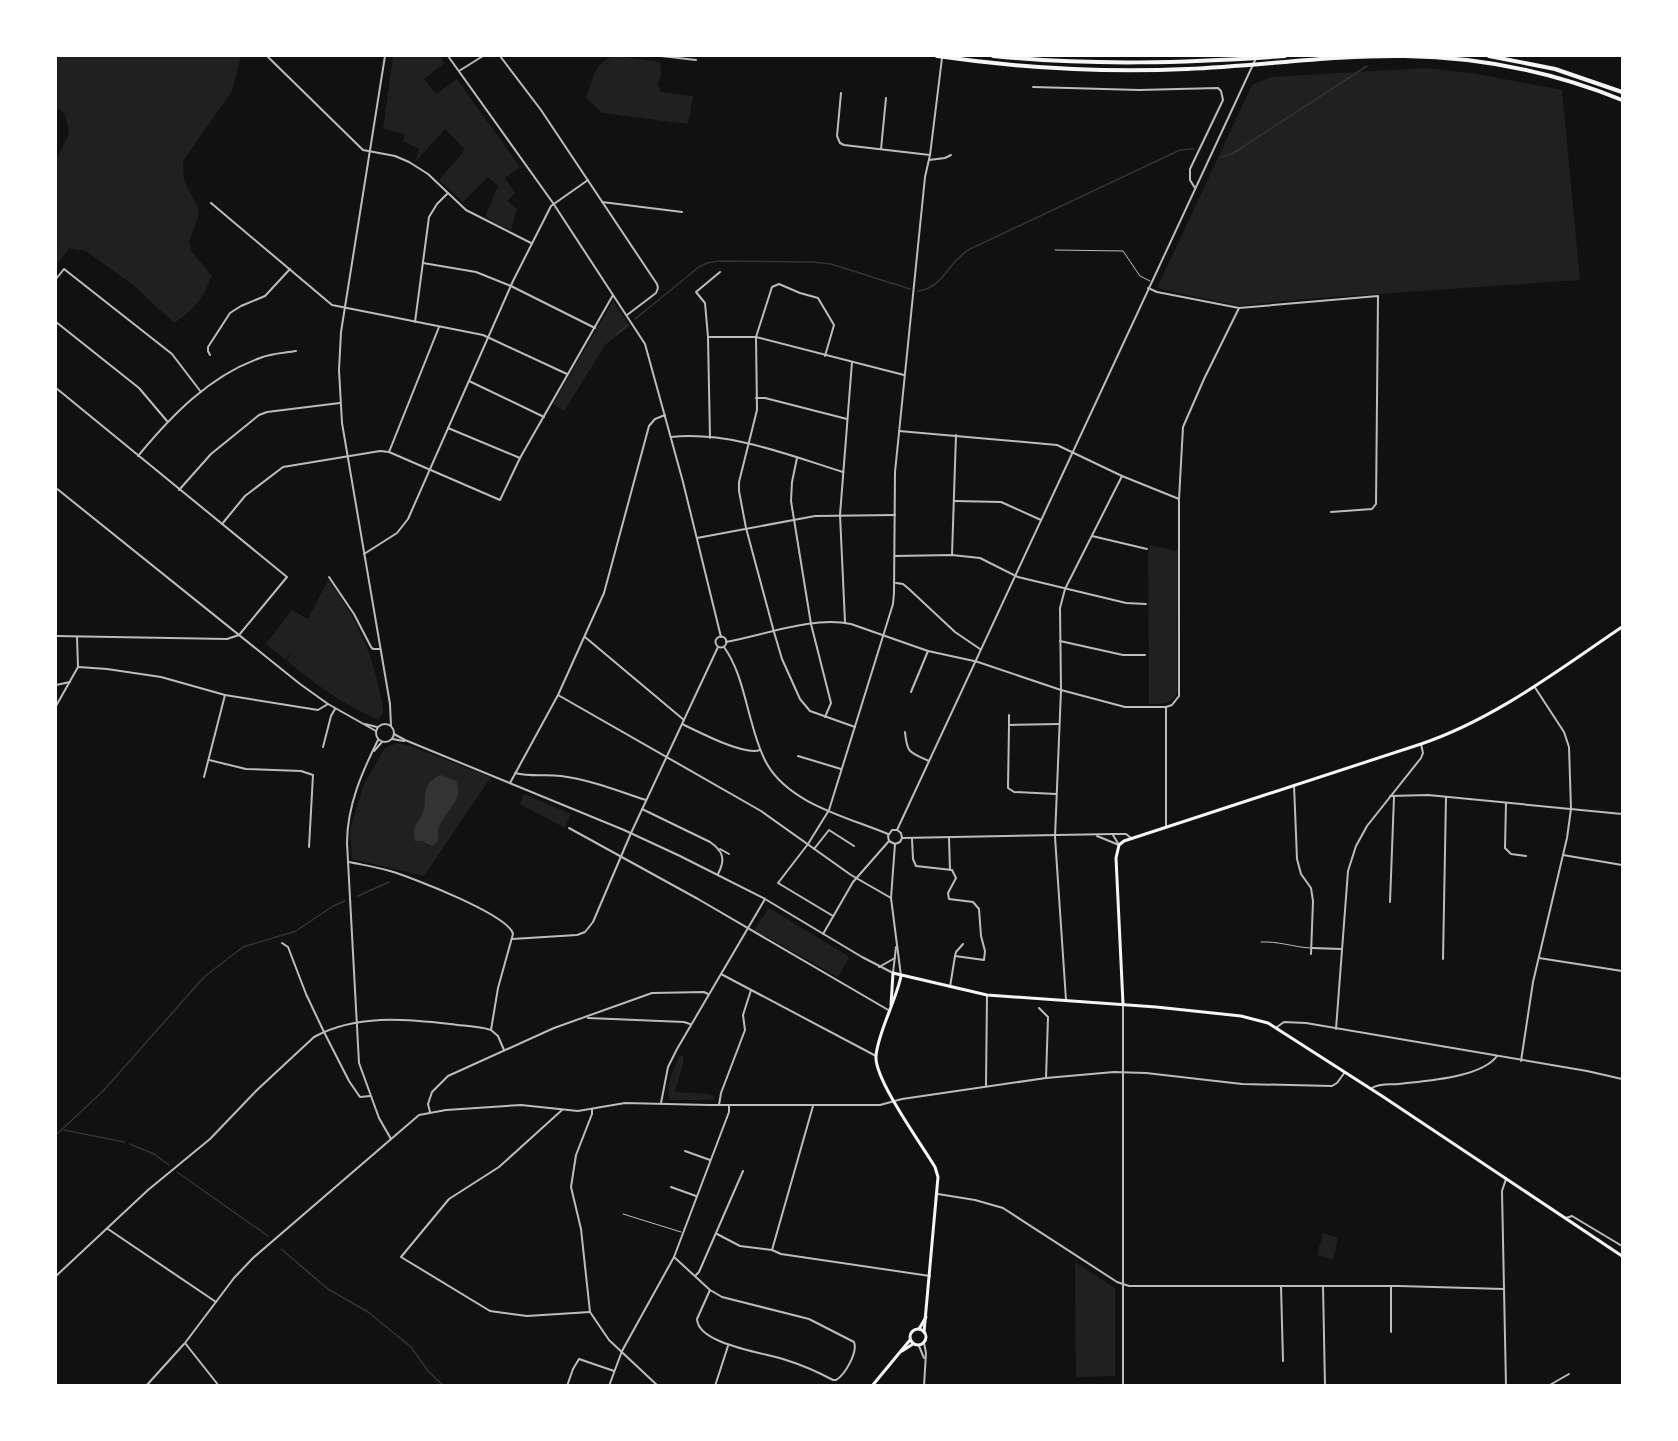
<svg xmlns="http://www.w3.org/2000/svg" width="1678" height="1441" font-family="Rubik,sans-serif">
	<rect width="100%" height="100%" fill="#111"/>
	<g fill="#202020">
		<path d="M56 56H241L232 91 183 161 184 181 199 210 197 221 189 241 192 252 212 276C202 300 195 309 174 323L133 285 86 251 69 248 56 266V160L69 134 65 114 56 107Z"/>
		<polygon points="393,56 440,56 445,63 424,79 436,94 457,79 520,167 505,178 515,193 507,201 517,209 511,231 485,217 498,186 488,177 463,202 439,180 465,150 445,129 415,162 419,149 403,141 405,134 383,129"/>
		<path d="M615 56 660 62 661 75 658 84 661 92 693 96 688 124 602 113 586 98C593 80 594 61 615 56Z"/>
		<polygon points="1426,68 1477,74 1562,90 1580,280 1304,299 1238,306 1157,288 1252,85 1271,77"/>
		<polygon points="613,301 630,326 606,344 564,411 553,404"/>
		<path d="M1150 545 1178 551 1177 693C1172 705 1160 704 1149 704L1148 554Z"/>
		<path d="M328 580C359 621 375 658 383 709V713L378 720C340 702 319 687 287 661L292 649 286 660 266 644 292 610 308 619Z"/>
		<polygon points="397,743 408,745 491,777 424,876 352,859 350,830 364,784 385,748"/>
		<polygon points="524,794 571,814 565,828 520,804"/>
		<polygon points="769,908 848,956 849,958 838,977 754,930"/>
		<path d="M680 1055 683 1056C685 1064 677 1082 675 1092L709 1094 715 1097 712 1100H670C665 1086 674 1067 680 1055Z"/>
		<polygon points="1323,1233 1338,1238 1333,1260 1317,1255"/>
		<polygon points="1075,1262 1115,1288 1115,1376 1076,1377"/>
	</g>
	<path fill="#333" d="M441 775 456 781C466 802 441 812 438 831 438 834 438 837 438 841L432 846 422 841H415C412 829 416 824 422 815 429 802 418 783 441 775Z"/>
	<g fill="none" stroke-linecap="round" stroke-linejoin="round">
		<g stroke="#333" stroke-width="1.5">
			<polyline points="1222,157 1232,154 1367,66"/>
			<path d="M918 291C945 287 947 262 970 249L1180 150 1194 149"/>
			<polyline points="635,319 699,267 707,263 719,261 813,262 831,264 910,289"/>
			<polyline points="617,334 628,325"/>
			<polyline points="358,896 389,882"/>
			<polyline points="64,1130 124,1142"/>
			<polyline points="56,1135 104,1090 204,977 243,947 296,931 333,906 345,901"/>
			<polyline points="130,1144 154,1154 169,1165"/>
			<polyline points="177,1172 268,1236"/>
			<polyline points="281,1249 328,1289 368,1312 411,1347 428,1371 444,1386"/>
		</g>
		<g stroke="#bcbcbc" stroke-width="1">
			<polyline points="1055,250 1123,251 1140,276 1150,281"/>
			<path d="M1261 942C1278 941 1293 947 1310 948"/>
			<polyline points="623,1214 681,1232"/>
		</g>
		<g stroke="#bcbcbc" stroke-width="2">
			<polyline points="267,56 363,150 395,156 409,162 428,174 466,210 531,243"/>
			<polyline points="500,56 541,110 657,284 658,288 656,293 627,315"/>
			<polyline points="661,56 696,60"/>
			<polyline points="459,71 483,56"/>
			<polyline points="1033,87 1139,90 1218,88 1221,91 1223,100 1190,169 1190,180 1195,188"/>
			<polyline points="841,93 837,136 840,143 844,145 930,155"/>
			<polyline points="881,149 886,98"/>
			<polyline points="929,160 945,158 951,155"/>
			<polyline points="602,202 682,212"/>
			<polyline points="211,203 332,305 483,335 567,374"/>
			<polyline points="423,263 476,272 511,286 595,328"/>
			<polyline points="56,279 64,269 172,354 201,392"/>
			<polyline points="1148,288 1157,292 1239,308 1378,296 1376,504 1372,509 1331,512"/>
			<polyline points="56,322 139,388 167,421"/>
			<polyline points="415,322 429,217 437,204 448,193"/>
			<polyline points="708,337 756,337 904,375"/>
			<polyline points="210,355 208,351 208,347 230,313 241,306 265,296 290,269"/>
			<polyline points="825,356 834,325 818,298 800,293 779,284 772,287 756,337 757,410 739,482 739,491 746,528 774,632 782,659 800,699 810,711 855,727"/>
			<polyline points="469,381 544,417"/>
			<polyline points="56,388 287,577 239,635"/>
			<polyline points="756,398 765,398 847,419"/>
			<polyline points="448,428 520,458"/>
			<polyline points="899,431 1057,445 1122,476 1179,499"/>
			<path d="M671 437C730 431 788 455 843 472"/>
			<polyline points="710,438 708,337 705,303 696,292 720,272"/>
			<polyline points="389,452 439,327"/>
			<path d="M138 456C171 416 209 376 260 358 271 353 284 353 296 351"/>
			<polyline points="797,458 792,482 791,501 811,624 831,703 825,717"/>
			<polyline points="179,490 211,454 259,415 267,412 340,403"/>
			<polyline points="955,501 1001,502 1041,520"/>
			<polyline points="222,524 245,496 283,467 380,451 389,452 500,500 520,458 613,295"/>
			<polyline points="1092,536 1147,549"/>
			<polyline points="697,538 815,516 895,515"/>
			<polyline points="364,554 397,533 408,519 513,281 551,206 588,180"/>
			<polyline points="952,555 956,435"/>
			<polyline points="895,556 952,555 980,558 1018,577 1126,603 1146,604"/>
			<polyline points="329,577 354,614 371,647 373,649 380,649"/>
			<polyline points="896,583 903,584 909,589 955,632 980,649"/>
			<polyline points="845,622 840,515 852,362"/>
			<polyline points="585,637 684,720"/>
			<polyline points="1060,641 1123,655 1145,655"/>
			<path d="M724 647C739 668 744 695 751 720 755 735 759 750 767 764 790 804 847 817 888 834"/>
			<polyline points="975,661 1061,690 1125,707 1166,707"/>
			<polyline points="78,667 107,669 161,677 225,695 318,710 328,704"/>
			<polyline points="56,685 70,682"/>
			<polyline points="911,692 928,651"/>
			<polyline points="558,695 761,811 851,875 891,898"/>
			<polyline points="56,706 78,667 77,637"/>
			<path d="M682 724C699 732 744 756 760 750"/>
			<polyline points="1009,725 1009,715"/>
			<path d="M905 732C907 753 909 752 929 761"/>
			<path d="M378 740C362 772 347 806 347 843L359 1063 379 1118 391 1139"/>
			<polyline points="323,747 331,716 335,709"/>
			<polyline points="374,751 382,742"/>
			<polyline points="798,756 841,769"/>
			<polyline points="209,760 246,769 301,771 313,775 309,847"/>
			<path d="M515 773C531 777 546 774 561 776 591 780 618 791 646 800"/>
			<polyline points="204,777 225,695"/>
			<polyline points="510,783 558,695 604,593 649,426 655,419 665,415"/>
			<polyline points="1294,785 1297,859 1301,874 1311,888 1313,901 1311,954"/>
			<polyline points="1056,794 1014,792 1008,788 1009,725 1059,724"/>
			<polyline points="1390,796 1428,795 1622,814"/>
			<polyline points="1506,803 1505,848 1511,854 1526,856"/>
			<path d="M642 809 710 842C723 851 726 859 718 874"/>
			<polyline points="1166,827 1166,707 1172,705 1179,696 1179,499 1183,427 1204,379 1239,308"/>
			<polyline points="569,828 698,899 890,1011"/>
			<polyline points="1113,835 1119,845"/>
			<polyline points="1097,836 1119,845"/>
			<polyline points="902,838 1113,834 1126,834 1131,838"/>
			<polyline points="949,838 950,870"/>
			<polyline points="912,839 913,859 916,866 952,870 956,878 948,893 949,899 973,902 979,909 981,936 985,951 984,960 955,956 950,987"/>
			<polyline points="720,849 729,854"/>
			<polyline points="814,849 829,830 854,846"/>
			<polyline points="1563,855 1622,865"/>
			<path d="M349 862C363 865 377 867 390 871 411 877 509 915 513 934L498 988 491 1030"/>
			<polyline points="1390,902 1394,797"/>
			<polyline points="833,916 778,883 808,844 829,810 893,604 894,593 895,472 925,177 930,155 942,58"/>
			<polyline points="823,934 853,882 889,841"/>
			<polyline points="512,939 577,935 585,932 593,922 631,833"/>
			<polyline points="282,943 288,947 306,994 324,1032 349,1081 360,1097 370,1096"/>
			<polyline points="1312,948 1342,949"/>
			<polyline points="955,956 956,952 963,944"/>
			<polyline points="1539,958 1622,971"/>
			<polyline points="1443,959 1446,797"/>
			<polyline points="721,974 876,1056"/>
			<polyline points="1066,1000 1055,837 1061,690 1060,608 1065,589 1122,476"/>
			<polyline points="1123,1004 1123,1386"/>
			<polyline points="1039,1008 1048,1017 1046,1078"/>
			<polyline points="588,1018 684,1022 690,1024"/>
			<polyline points="1277,1027 1284,1022 1306,1023 1587,1071 1622,1079"/>
			<polyline points="1336,1029 1348,871 1356,846 1367,826 1421,758 1423,753 1421,744"/>
			<polyline points="1521,1061 1533,982 1567,838 1571,809 1569,747 1564,732 1534,686"/>
			<polyline points="986,1086 987,995"/>
			<path d="M1372 1088C1380 1083 1389 1085 1399 1084 1424 1081 1481 1078 1497 1056"/>
			<polyline points="661,1103 668,1067 677,1049 765,899"/>
			<polyline points="719,1105 721,1093 745,1030 743,1015 751,990"/>
			<polyline points="592,1109 592,1114 576,1155 571,1187 581,1229 590,1312 609,1340 658,1386"/>
			<polyline points="562,1110 499,1167 449,1199 401,1257 490,1311 527,1316 590,1312"/>
			<polyline points="430,1112 428,1104 432,1092 448,1076 554,1028 652,993 704,992 708,994"/>
			<polyline points="685,1151 710,1160"/>
			<polyline points="1506,1179 1502,1191 1506,1386"/>
			<polyline points="671,1187 696,1196"/>
			<polyline points="938,1194 975,1200 1003,1208 1117,1282 1129,1286 1399,1286 1504,1289"/>
			<polyline points="1566,1218 1572,1216 1622,1246"/>
			<polyline points="108,1229 216,1302"/>
			<polyline points="717,1234 740,1246 772,1250 781,1254 930,1276"/>
			<polyline points="772,1250 813,1106"/>
			<path d="M674 1257 710 1290 722 1297 809 1319 854 1342C858 1352 845 1375 836 1380H833C818 1372 802 1365 786 1360 767 1353 698 1345 697 1319L710 1290"/>
			<polyline points="696,1275 699,1272 743,1171"/>
			<path d="M56 1276 148 1190 210 1139 257 1090 314 1037C356 1014 405 1019 450 1024 463 1026 478 1026 491 1030L498 1036 504 1050"/>
			<polyline points="1281,1286 1283,1361"/>
			<polyline points="1323,1286 1325,1386"/>
			<polyline points="1391,1332 1391,1286"/>
			<polyline points="146,1386 184,1344"/>
			<polyline points="567,1386 573,1369 579,1359 614,1371"/>
			<polyline points="609,1386 622,1351 674,1257 729,1112 729,1105"/>
			<polyline points="715,1386 728,1346"/>
			<polyline points="1548,1386 1569,1374"/>
		</g>
		<g stroke="#bcbcbc" stroke-width="2">
			<polyline points="385,56 341,332 339,370 342,423 390,704 391,726"/>
			<polyline points="448,56 553,203 645,344 683,482 721,637"/>
			<polyline points="56,488 300,684 328,704 376,731"/>
			<polyline points="56,636 227,639 239,635"/>
			<circle cx="721" cy="642" r="5.5"/>
			<path d="M726 642C765 635 812 616 851 624L928 651 974 661"/>
			<circle cx="385" cy="733" r="9"/>
			<polyline points="365,724 377,727"/>
			<polyline points="394,734 405,740 624,830 680,856 765,899 862,957 893,973 896,947"/>
			<polyline points="392,739 404,741"/>
			<polyline points="897,830 1257,56"/>
			<polyline points="631,833 718,647"/>
			<polyline points="895,844 891,898 901,976"/>
			<polyline points="895,844 889,841 888,836 892,830 897,830"/>
			<polyline points="895,844 900,842 902,838 901,833 897,830"/>
			<polyline points="879,967 895,958"/>
			<polyline points="919,1346 924,1358"/>
			<polyline points="219,1386 185,1343 234,1278 253,1258 419,1115 446,1110 521,1105 578,1111 625,1103 709,1105 880,1105 902,1099 1046,1078 1114,1072 1146,1073 1242,1084 1332,1086 1337,1083 1345,1072"/>
			<polyline points="924,1386 926,1353 924,1343"/>
		</g>
		<g stroke="#f5f5f5" stroke-width="3">
			<path d="M901 976C896 1001 878 1032 876 1056 874 1079 922 1145 935 1167L938 1177 924 1332"/>
			<path d="M1123 1004 1116 858 1119 845 1124 841 1421 744C1495 719 1558 670 1622 627"/>
			<polyline points="891,1005 893,973 987,995 1156,1007 1241,1016 1268,1023 1382,1096 1622,1256"/>
			<circle cx="918" cy="1337" r="8"/>
			<polyline points="919,1329 926,1317"/>
			<polyline points="902,1351 913,1344"/>
			<polyline points="872,1386 910,1340"/>
		</g>
		<g stroke="#f5f5f5" stroke-width="4">
			<path d="M937 56C1020 68 1104 73 1187 69 1260 66 1332 55 1405 56 1480 57 1553 72 1622 100"/>
			<path d="M993 56C1091 66 1188 63 1285 56"/>
			<polyline points="1489,56 1555,69 1622,92"/>
		</g>
	</g>
	<rect width="1678" height="1441" fill="none" stroke="#ffffff" stroke-width="114"/>
</svg>
